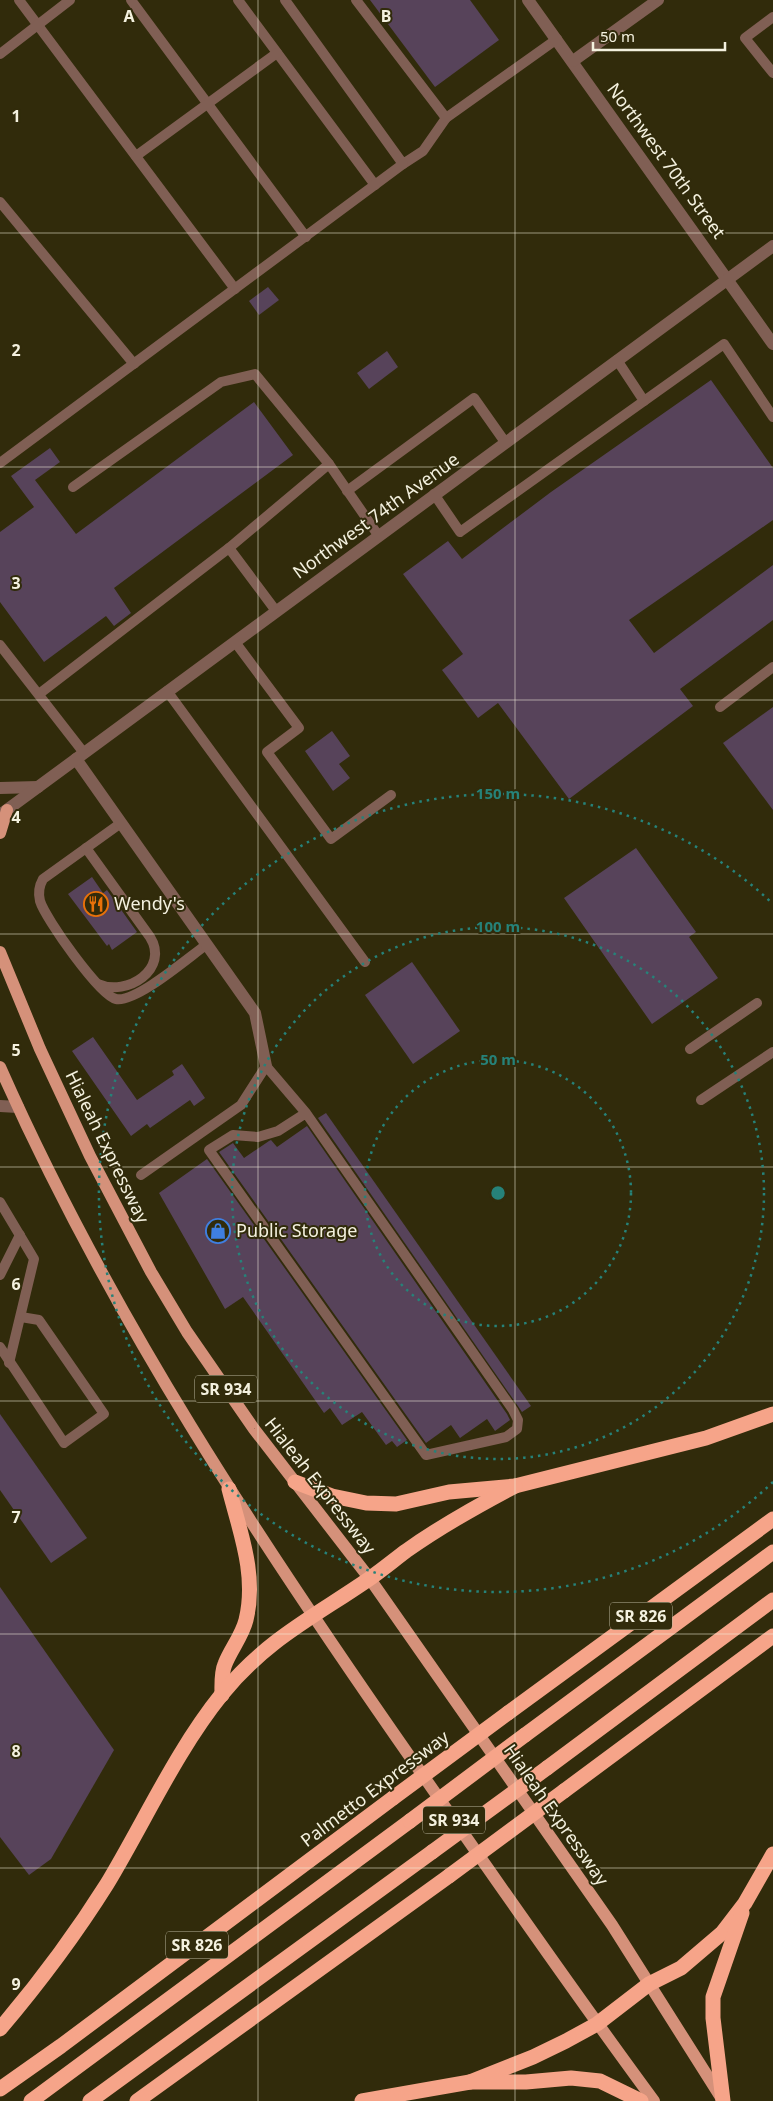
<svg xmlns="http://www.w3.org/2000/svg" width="773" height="2101" font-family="'Noto Sans',sans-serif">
	<rect width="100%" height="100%" fill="#312b0b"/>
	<g fill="#57435a">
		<polygon points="370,0 470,0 499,40 435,87"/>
		<polygon points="268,287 279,300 259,315 249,301"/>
		<polygon points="387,351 398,367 369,389 357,373"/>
		<polygon points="711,380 773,468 773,520 629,620 654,653 773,565 773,620 680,689 693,706 569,799 498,703 478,718 442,670 463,654 403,574 448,541 462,559 551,492"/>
		<polygon points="254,402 293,455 114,588 131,613 114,626 106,616 44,662 0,602 0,532 34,507 11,476 50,448 60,462 35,480 76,534"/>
		<polygon points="773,707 773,810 723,743"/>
		<polygon points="332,731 350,756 339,764 350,778 333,791 305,751"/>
		<polygon points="636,848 696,932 689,937 718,978 652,1024 564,898"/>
		<polygon points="92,877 103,893 107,890 137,932 112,950 109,944 107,946 68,894"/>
		<polygon points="412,962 460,1031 413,1064 365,995"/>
		<polygon points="93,1037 137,1100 174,1075 172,1071 182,1064 205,1098 194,1106 190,1100 150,1128 147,1124 131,1136 72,1051"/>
		<polygon points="326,1113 531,1406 522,1412 318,1118"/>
		<polygon points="307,1126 507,1414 510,1420 495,1431 487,1419 460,1438 451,1425 426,1443 219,1152 233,1143 244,1158 269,1141 271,1140 277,1147"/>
		<polygon points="207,1159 407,1440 397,1447 392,1441 386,1445 362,1412 342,1425 330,1408 324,1413 243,1297 225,1309 159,1193"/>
		<polygon points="0,1414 87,1538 51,1563 0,1490"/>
		<polygon points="0,1587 114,1750 51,1859 29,1875 0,1837"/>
	</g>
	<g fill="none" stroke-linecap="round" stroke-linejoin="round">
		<g stroke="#805f54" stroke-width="10">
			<polyline points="19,0 235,289"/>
			<polyline points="131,0 306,237"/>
			<polyline points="238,0 375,185"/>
			<polyline points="285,0 403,164 423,151 446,118 557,39"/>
			<polyline points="356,0 446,118"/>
			<polyline points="773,17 745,38 773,73"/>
			<polyline points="0,54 70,0"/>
			<polyline points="136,156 277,53"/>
			<polyline points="0,202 134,364"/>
			<polyline points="644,401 724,344 773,417"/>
			<polyline points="0,463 403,164"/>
			<polyline points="73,487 221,382 255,374 329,464"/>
			<polyline points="347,491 474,398 505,442"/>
			<polyline points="434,494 460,532 644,401 617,360"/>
			<polyline points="229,548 329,464 378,535"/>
			<polyline points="235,642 299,728 267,752 331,839 391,795"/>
			<polyline points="0,645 84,753"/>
			<polyline points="167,691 365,962"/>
			<polyline points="39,694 229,548 276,611"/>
			<polyline points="720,707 773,667"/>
			<path d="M121 823 43 879C39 886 38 893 40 901 45 918 100 996 116 999 136 1003 189 957 206 945"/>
			<path d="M86 848 150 937C170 969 127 997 98 984"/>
			<polyline points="690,1049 757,1003"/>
			<polyline points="701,1100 773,1052"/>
			<polyline points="141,1175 241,1105 266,1066 306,1113 513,1410 518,1420 517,1429 506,1437 426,1455 209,1150 233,1135 258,1137 278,1131 306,1113"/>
			<polyline points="0,1202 34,1259 9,1363"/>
			<polyline points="0,1275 20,1235"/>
			<polyline points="0,1347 64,1443 104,1414 39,1320 21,1317"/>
		</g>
		<g stroke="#805f54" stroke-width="12">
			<polyline points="528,0 773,344"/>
			<polyline points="573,61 658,0"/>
			<polyline points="76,759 255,1013 266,1066"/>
			<polyline points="0,1106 18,1107"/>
		</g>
		<g stroke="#805f54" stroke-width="12">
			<polyline points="0,788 38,787"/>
			<polyline points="0,815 773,246"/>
		</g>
		<g stroke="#d5917a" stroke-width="12">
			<polyline points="0,833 7,810"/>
			<polyline points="0,952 40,1049 90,1156 151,1272 187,1332 254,1429 370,1579 612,1925 722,2099"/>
			<path d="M0 1067C110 1316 260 1542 415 1764 494 1877 572 1990 654 2101"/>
		</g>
		<g stroke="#f6a489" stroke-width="15">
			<polyline points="295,1482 332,1496 366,1503 396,1504 449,1492 515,1486 706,1438 773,1414"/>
			<path d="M222 1695C222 1686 221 1673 225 1664 231 1649 242 1636 246 1620 257 1575 240 1532 229 1489"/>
			<polyline points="508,1713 773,1519"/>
			<polyline points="525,1735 773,1552"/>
			<polyline points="547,1768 773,1600"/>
			<polyline points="564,1791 773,1636"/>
			<path d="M0 2029C39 1983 75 1935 107 1884 145 1821 176 1751 222 1694 267 1639 314 1617 369 1579 382 1570 394 1560 406 1551 441 1526 477 1506 515 1486"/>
			<polyline points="470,2082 533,2057 566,2041 597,2024 649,1984 681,1968 722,1933 745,1903 773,1854"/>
			<polyline points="0,2089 61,2046 393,1798"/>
			<polyline points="31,2101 410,1821"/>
			<polyline points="90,2101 432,1852"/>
			<polyline points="137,2101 449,1876"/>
			<polyline points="362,2101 470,2082 526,2082 571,2078 600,2081 641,2101"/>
			<polyline points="723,2101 713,2018 713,1997 742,1913"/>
		</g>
		<g stroke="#f6a489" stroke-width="15">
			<polyline points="393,1798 508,1713"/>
			<polyline points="410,1821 525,1735"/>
			<polyline points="432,1852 547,1768"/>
			<polyline points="449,1876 564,1791"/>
		</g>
	</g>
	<path fill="none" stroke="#f4f1df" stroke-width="1" stroke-opacity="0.55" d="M258 0V2101M515 0V2101M0 233H773M0 467H773M0 700H773M0 934H773M0 1167H773M0 1401H773M0 1634H773M0 1868H773"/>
	<g fill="none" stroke="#268279" stroke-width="2.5" stroke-dasharray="2.5 5">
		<circle cx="498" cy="1193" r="133"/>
		<circle cx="498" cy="1193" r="266"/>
		<path d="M773 1482A399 399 0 1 1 773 904"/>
	</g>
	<defs>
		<symbol id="restaurant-ring" viewBox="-11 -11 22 22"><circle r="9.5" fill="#312b0b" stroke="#e8710a" stroke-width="1.5"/><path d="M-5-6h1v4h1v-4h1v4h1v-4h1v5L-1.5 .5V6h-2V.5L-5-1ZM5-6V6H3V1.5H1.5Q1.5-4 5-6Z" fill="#e8710a"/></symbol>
		<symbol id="shop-ring" viewBox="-11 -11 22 22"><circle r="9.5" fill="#312b0b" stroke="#3f7fe0" stroke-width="1.5"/><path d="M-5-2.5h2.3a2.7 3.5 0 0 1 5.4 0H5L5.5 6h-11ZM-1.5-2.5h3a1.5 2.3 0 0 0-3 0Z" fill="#3f7fe0"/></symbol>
	</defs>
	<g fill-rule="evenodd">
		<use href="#restaurant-ring" x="82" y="890" width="28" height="28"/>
		<use href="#shop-ring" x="204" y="1217" width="28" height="28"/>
	</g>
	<g text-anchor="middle" stroke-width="4" stroke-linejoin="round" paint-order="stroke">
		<g fill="#312b0b" stroke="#bab69f" stroke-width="1">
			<rect x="195" y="1375.5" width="62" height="27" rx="4"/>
			<rect x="610" y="1602.5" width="62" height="27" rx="4"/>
			<rect x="423" y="1806.5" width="62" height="27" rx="4"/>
			<rect x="166" y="1931.5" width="62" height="27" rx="4"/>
		</g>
		<g font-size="16" font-weight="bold" fill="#f4f1df">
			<text x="226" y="1395">SR 934</text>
			<text x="641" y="1622">SR 826</text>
			<text x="454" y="1826">SR 934</text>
			<text x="197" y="1951">SR 826</text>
		</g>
		<g font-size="18" fill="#f4f1df" stroke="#312b0b">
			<text transform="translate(666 161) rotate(54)" y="6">Northwest 70th Street</text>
			<text transform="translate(376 516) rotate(-36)" y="6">Northwest 74th Avenue</text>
			<text transform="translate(107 1147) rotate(64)" y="6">Hialeah Expressway</text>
			<text transform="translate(320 1486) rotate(52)" y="6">Hialeah Expressway</text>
			<text transform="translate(375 1789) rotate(-37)" y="6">Palmetto Expressway</text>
			<text transform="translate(556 1815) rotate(55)" y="6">Hialeah Expressway</text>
		</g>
		<g font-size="18" fill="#f4f1df" stroke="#312b0b" text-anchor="start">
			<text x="114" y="910">Wendy's</text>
			<text x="236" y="1237">Public Storage</text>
		</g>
	</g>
	<g font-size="16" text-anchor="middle" font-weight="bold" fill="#f4f1df" stroke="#312b0b" stroke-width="4" stroke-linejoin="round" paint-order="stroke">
		<text x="129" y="22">A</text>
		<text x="386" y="22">B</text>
		<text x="16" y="122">1</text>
		<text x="16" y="356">2</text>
		<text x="16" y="589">3</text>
		<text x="16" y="823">4</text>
		<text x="16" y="1056">5</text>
		<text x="16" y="1290">6</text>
		<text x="16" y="1523">7</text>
		<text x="16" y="1757">8</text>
		<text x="16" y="1990">9</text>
	</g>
	<circle cx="498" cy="1193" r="8" fill="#268279" stroke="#312b0b" stroke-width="2.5"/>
	<g font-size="15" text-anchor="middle" font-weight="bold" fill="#268279" stroke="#312b0b" stroke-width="4" stroke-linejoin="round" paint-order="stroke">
		<text x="498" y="799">150 m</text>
		<text x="498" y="932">100 m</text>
		<text x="498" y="1065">50 m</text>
	</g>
	<path d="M593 42v8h132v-8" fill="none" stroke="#f4f1df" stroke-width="2.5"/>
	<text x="600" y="42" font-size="15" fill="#f4f1df" stroke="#312b0b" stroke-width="4" paint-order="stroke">50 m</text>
</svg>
